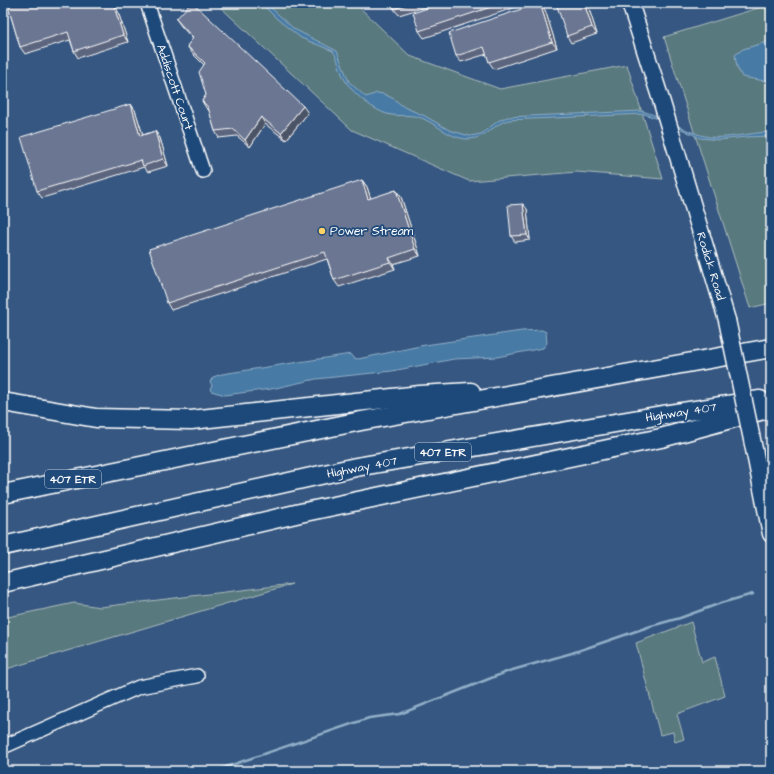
<svg xmlns="http://www.w3.org/2000/svg" width="774" height="774" font-family="'Architects Daughter',sans-serif">
	<rect width="100%" height="100%" fill="#365781"/>
	<filter id="ink" filterUnits="userSpaceOnUse"><feTurbulence type="fractalNoise" baseFrequency=".025" numOctaves="2"/><feDisplacementMap in="SourceGraphic" scale="8" xChannelSelector="R" yChannelSelector="G"/><feConvolveMatrix kernelMatrix="1 2 1 2 8 2 1 2 1" color-interpolation-filters="sRGB"/></filter>
	<g filter="url(#ink)">
		<g fill="#59797e" stroke="#acbcbe">
			<polygon points="216,3 355,3 410,56 500,89 627,65 663,179 577,172 469,181 352,130"/>
			<polygon points="771,4 771,303 750,308 664,37"/>
			<polygon points="292,584 3,670 3,618 74,603 100,607"/>
			<polygon points="691,622 702,662 715,657 725,696 677,714 684,739 675,742 673,732 660,735 636,643"/>
		</g>
		<g fill="#477aa4" stroke="#91afc8">
			<path d="M261 3H266L294 29 337 51 349 82 366 97 377 93 384 94 394 99 404 107 425 116 449 130 470 136 481 134 498 121 507 117 642 111C665 117 686 133 709 137 726 139 750 133 768 132L771 133V136L746 137 719 140 700 138 667 122 644 114 508 120C494 124 486 138 470 139 453 140 440 127 426 120 410 112 401 118 387 114 371 109 348 90 342 74 339 67 338 58 333 51L301 38 277 19Z"/>
			<polygon points="770,41 771,76 765,81 742,77 737,67 735,55 743,49"/>
			<polygon points="542,330 546,332 547,343 543,348 497,357 454,359 392,371 316,379 271,389 225,395 211,391 210,389 212,385 210,382 213,377 222,374 351,354 354,358 358,359 425,345 522,331"/>
		</g>
		<g fill="none" stroke-linecap="round" stroke-linejoin="round">
			<polyline stroke="#91afc8" stroke-width="2.5" points="214,771 369,718 400,714 509,671 572,653 651,626 680,618 721,603 753,594"/>
			<defs>
				<g id="minor">
					<polyline points="147,3 203,171"/>
					<polyline points="3,747 139,687 197,676"/>
				</g>
				<g id="major">
					<polyline points="630,3 662,103 727,320"/>
					<polyline points="755,454 771,534"/>
				</g>
				<g id="highway">
					<polyline points="3,402 96,418 191,420 420,395 471,392"/>
					<polyline points="3,494 361,421 771,348"/>
					<polyline points="3,546 356,467 662,415 760,400"/>
					<polyline points="3,583 300,513 661,438 771,408"/>
				</g>
			</defs>
			<use href="#minor" stroke="#fff" stroke-width="16"/>
			<use href="#major" stroke="#fff" stroke-width="19"/>
			<use href="#highway" stroke="#fff" stroke-width="21"/>
			<use href="#minor" stroke="#1f4a7a" stroke-width="13"/>
			<use href="#major" stroke="#1f4a7a" stroke-width="16"/>
			<use href="#highway" stroke="#1f4a7a" stroke-width="18"/>
			<defs>
				<polyline id="major-bridge" points="727,320 755,454"/>
			</defs>
			<use href="#major-bridge" stroke="#fff" stroke-width="19" stroke-linecap="butt"/>
			<use href="#major-bridge" stroke="#1f4a7a" stroke-width="16"/>
		</g>
		<g fill="#5c657e" stroke="#fff">
			<polygon points="7,3 115,3 128,42 78,58 74,51 70,40 25,54 20,47"/>
			<polygon points="393,3 438,3 399,15 394,9"/>
			<polygon points="442,3 528,3 424,38 419,31"/>
			<polygon points="587,3 597,34 571,43 567,36"/>
			<polygon points="545,10 557,48 494,69 489,62 487,54 461,62 456,56"/>
			<polygon points="176,19 308,113 286,140 265,124 250,147 237,136 219,138 215,131 209,110 206,108 202,101 206,95 204,65 192,53 187,46 193,39 181,26"/>
			<polygon points="135,110 143,135 155,131 160,138 168,166 148,172 144,167 42,198 37,191"/>
			<polygon points="362,180 367,187 371,199 396,190 401,197 420,256 393,264 395,269 339,287 334,280 327,259 171,310 167,303"/>
			<polygon points="527,209 530,240 515,242 511,236"/>
		</g>
		<g fill="#4b5366" stroke="#fff">
			<polygon points="113,3 115,3 128,42 123,35"/>
			<polygon points="540,3 545,10 557,48 552,42"/>
			<polygon points="584,3 587,3 597,34 592,27"/>
			<polygon points="131,104 135,110 145,142 140,136"/>
			<polygon points="303,106 308,113 286,140 281,133"/>
			<polygon points="261,117 265,124 250,147 245,140"/>
			<polygon points="155,131 160,138 168,166 163,159"/>
			<polygon points="362,180 367,187 373,206 368,199"/>
			<polygon points="396,190 401,197 420,256 415,249"/>
			<polygon points="523,204 527,209 530,240 527,235"/>
			<polygon points="389,258 393,264 395,269 390,262"/>
		</g>
		<g fill="#6b7692" stroke="#fff">
			<polygon points="7,3 113,3 123,35 74,51 68,32 20,47"/>
			<polygon points="191,3 193,3 303,106 281,133 261,117 245,140 233,129 215,131 208,107 202,101 206,95 199,72 205,63 187,46 193,38 176,19"/>
			<polygon points="393,3 412,3 394,9"/>
			<polygon points="442,3 503,3 419,31 413,13"/>
			<polygon points="540,3 552,42 489,62 484,47 456,56 449,33"/>
			<polygon points="556,3 584,3 592,27 567,36"/>
			<polygon points="131,104 140,136 155,131 163,159 143,166 141,160 37,191 21,137"/>
			<polygon points="362,180 368,199 396,190 415,249 389,258 390,262 334,280 325,252 167,303 149,249"/>
			<polygon points="523,204 527,235 511,236 508,205"/>
		</g>
	</g>
	<circle fill="#ffd166" stroke="#1f4a7a" stroke-width="1.5" cx="322" cy="231" r="4"/>
	<g text-anchor="middle" stroke-width="3.5" stroke-linejoin="round" paint-order="stroke">
		<g fill="#1f4a7a" stroke="#bcc9d7" stroke-width="1">
			<rect x="415" y="443" width="56" height="18" rx="3"/>
			<rect x="45" y="470" width="56" height="18" rx="3"/>
		</g>
		<g font-size="11" font-weight="bold" fill="#fff">
			<text x="443" y="456">407 ETR</text>
			<text x="73" y="483">407 ETR</text>
		</g>
		<g font-size="12" fill="#fff" stroke="#1f4a7a">
			<text transform="translate(175 87) rotate(71)" y="4">Addiscott Court</text>
			<text transform="translate(711 266) rotate(73)" y="4">Rodick Road</text>
			<text transform="translate(681 412) rotate(-9)" y="4">Highway 407</text>
			<text transform="translate(362 467) rotate(-11)" y="4">Highway 407</text>
		</g>
		<g font-size="12" fill="#fff" stroke="#1f4a7a" text-anchor="start">
			<text x="330" y="235">Power Stream</text>
		</g>
	</g>
	<rect width="774" height="774" fill="none" stroke="#1f4a7a" stroke-width="16"/>
	<rect x="8" y="8" width="758" height="758" fill="none" stroke="#fff" stroke-width="1.5" filter="url(#ink)"/>
</svg>
